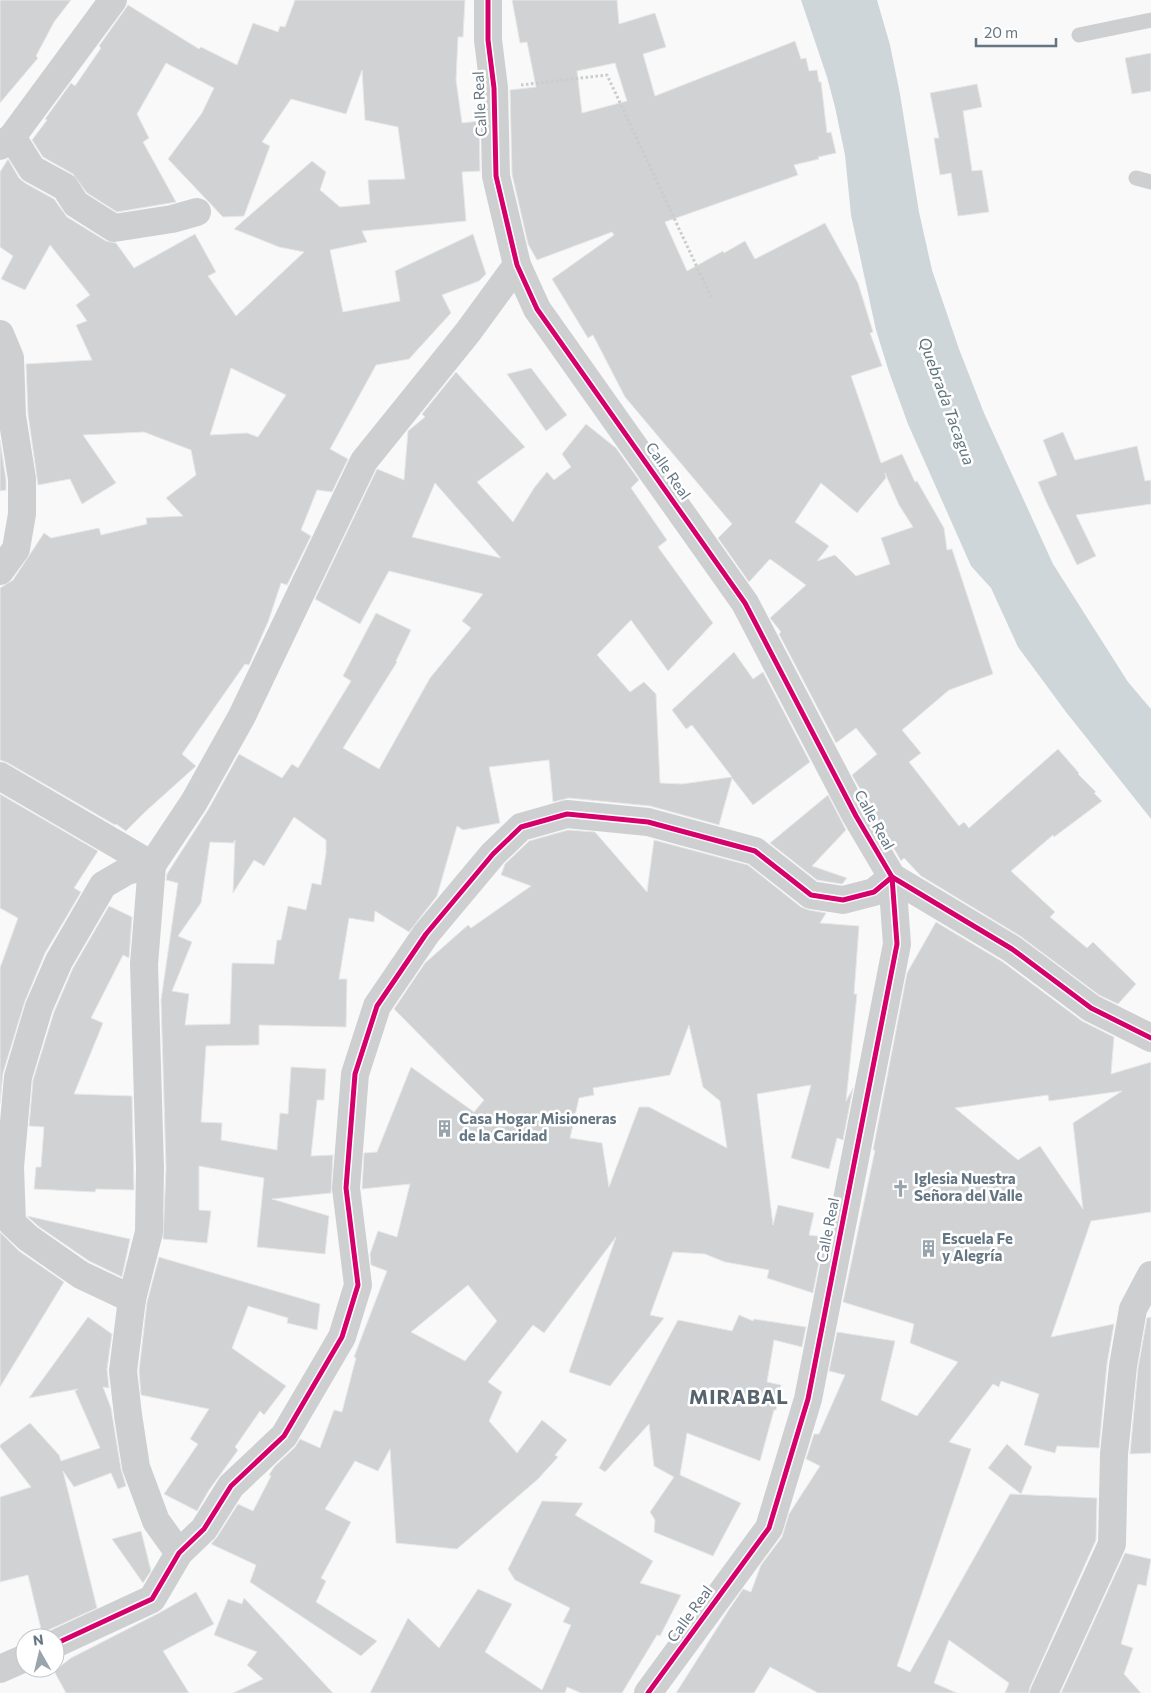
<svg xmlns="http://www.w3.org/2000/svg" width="1151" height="1693" font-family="Commissioner,sans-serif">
	<rect width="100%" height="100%" fill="#f9f9f9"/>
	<polygon fill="#ced6d9" points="801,0 877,0 890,45 900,94 919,212 932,270 959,349 984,413 1053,564 1128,682 1151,709 1151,819 1066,712 1018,647 991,588 971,566 908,424 889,372 876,330 851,215 845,155 835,107 827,77"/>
	<g fill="#d0d2d3" stroke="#e8e8e8" fill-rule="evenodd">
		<polygon points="0,0 71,0 54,22 36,56 38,58 0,103"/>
		<path d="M295 0H465L463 37H458L456 80 462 123 479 121 480 171 462 172 466 221 362 231 367 242 330 250 343 312 400 301 395 271 473 234 486 274 479 281 442 295 451 313 409 359 376 365 330 449 348 459 332 492 317 490 301 530 311 536 287 585 281 583 268 622 249 665 245 664 182 754 196 766 146 811 126 831 116 824 115 825 8 763 0 760V588L13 580 44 533 51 538 99 528 101 535 147 524 146 518 183 516 166 498 196 475 191 450 144 432 83 435 116 483 82 504 70 479 38 485 28 414 26 364 92 360 76 325 87 321 76 305 90 295 50 245 25 290 1 279 13 256 0 247V172L8 159 19 178 25 183 54 199 67 217 106 241 116 243 134 268 195 234 216 272 208 276 236 316 304 252 279 247 234 229 312 161 326 172 320 190 340 207 370 204 368 180 405 179 398 127 365 120 362 70 346 114 291 99 262 142 270 146 244 216 223 217 168 159 202 113 214 88 166 63 137 114 149 138 143 142 176 202 117 212 87 193 73 174 43 157 32 140 47 120 45 119 71 83 75 86 101 48 99 46 128 5 199 49 201 47 237 65 253 23 278 32 280 26 285 27ZM231 368 286 395 258 437 247 433 210 435Z"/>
		<path d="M512 0H617L619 24 655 13 666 47 643 54 655 96 795 41 801 59 806 58 809 71 817 70 819 82H821L827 133 831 132 836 153 818 157 819 159 794 165 798 175 665 222 687 271 723 251 724 253 745 241 755 259 825 223 858 283 873 332 870 333 882 366 851 376 881 463 902 454 915 482 917 481 944 528 947 550 952 549 993 674 949 690 902 730 921 753 909 762 959 826 964 822 969 828 1058 749 1079 773 1078 774 1096 792 1094 793 1102 801 1054 837 1053 835 1011 871 1055 912 1050 917 1087 948 1093 942 1136 984 1118 1004 1099 995 1020 936 921 876 904 858 901 861 852 775 877 754 856 728 836 743 779 634 781 632 770 618 806 585 770 559 749 582 718 538 732 524 625 397 593 335 588 338 552 279 614 235 612 232 537 260 528 244 512 174 510 90 536 87 527 42 520 43ZM615 63 627 101 582 113 577 71ZM885 473 899 505 913 527 881 538 890 564 856 576 835 555 817 561 829 546 795 522 821 483 857 513 886 478Z"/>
		<polygon points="1151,53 1151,91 1132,94 1125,58"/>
		<polygon points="977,84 982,107 963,111 972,171 982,170 989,212 958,216 951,173 940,175 934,138 939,138 930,93"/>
		<polygon points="531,368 567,415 546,431 507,374"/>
		<path d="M456 372 525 447 477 482 513 522 534 488 547 472 554 480 571 467 562 454 586 424 616 448 639 480 631 488 667 540 658 547 713 623 668 671 631 620 597 655 630 692 644 682 656 694 660 783 682 784 732 777 692 725 686 729 672 710 734 652 753 679 763 672 810 762 753 805 732 778 719 825 650 806 569 798 553 802 549 760 489 767 500 823 463 830 457 826 437 896 409 932 375 911 374 922 349 918 339 979H347L346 1027 259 1025V1045L206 1046 201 1122 222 1123 221 1140 277 1150 280 1113 288 1114 291 1067 326 1069 324 1100H317L311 1156 333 1155 331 1193 272 1199 329 1216 325 1254 257 1247 264 1178 199 1166V1210L211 1211 207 1243 163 1239 166 1168 161 1000 178 883 166 880 167 874 208 810 239 754 282 778 292 764 298 768 351 681 343 676 376 613 411 630 396 661 397 662 343 748 379 769 430 678 471 628 462 621 483 594 389 571 360 624 315 599 377 469 404 480 408 431 425 417 422 414ZM435 483 501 558 412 537ZM294 817 326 840V853L321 885 312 883 306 910 288 906 281 940H277L274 964 232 963 230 1024 185 1025 189 994 172 991 192 942 178 936 201 903 210 842 233 843 235 840 233 893 254 860 264 866Z"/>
		<polygon points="1063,432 1075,460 1137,446 1145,481 1151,480 1151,504 1076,515 1096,556 1077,565 1046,501 1038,482 1057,475 1043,440"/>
		<polygon points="0,440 6,480 6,490 0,491"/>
		<polygon points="0,794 98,851 74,888 81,892 45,953 25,1001 3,1073 0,1103 0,968 18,918 0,908"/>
		<polygon points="828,795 846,830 812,866 847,878 842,884 817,880 770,843"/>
		<path d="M568 830 595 832 647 892 654 840 748 865 801 907 809 910 826 913 820 923 859 926 854 994H857L846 1101 853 1088 843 1140 837 1138 829 1169 791 1158 811 1085 757 1094 773 1225 778 1205 814 1213 809 1235 824 1237 813 1293 767 1278 769 1270 725 1262 705 1254 673 1252 650 1315 664 1318 610 1386 569 1372 616 1237 544 1333 533 1325 488 1382 502 1392 489 1421 517 1453 542 1420 567 1440 555 1455 558 1457 538 1479 457 1549 396 1543 390 1449 378 1471 355 1461 325 1509 351 1522 321 1578 326 1581 316 1602 377 1641 361 1656 250 1582 256 1565 211 1544 217 1537 238 1504 253 1511 271 1476 269 1475 274 1467 295 1447 300 1439 320 1448 334 1410 342 1412 356 1358 354 1357 387 1271 371 1265 370 1254 378 1231 397 1237 410 1184 362 1189 364 1153 377 1152 411 1067 474 1112 484 1100 394 1009 425 963 468 925 471 928 531 886 501 875 505 864 529 841ZM689 1025 703 1087 720 1101 727 1148 649 1107H639L609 1187 602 1143 570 1138 579 1098 594 1095 593 1088 670 1075ZM468 1285 497 1321 465 1361 411 1332Z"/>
		<polygon points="109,906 132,917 129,958 123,955 91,1018 103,1023 74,1094 132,1096 134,1190 96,1189 95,1192 34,1189 36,1167 41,1167 44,1127 29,1126 33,1080 54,1012 73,968"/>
		<path d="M936 922 1003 962 1082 1021 1114 1037 1111 1074 1151 1062V1212L1091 1221 1051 1337 1114 1324 1107 1364 1099 1448 1057 1446 1055 1453 1024 1445 1039 1394 1001 1381 999 1387 993 1384 949 1442 971 1449 897 1666 910 1672 1010 1494 1097 1498 1096 1540 1030 1687 1029 1693H1005L1009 1683 949 1640 934 1683 957 1693H818L770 1667 754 1693H676L728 1611 743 1589 751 1592 761 1565 782 1537 789 1514 820 1466 806 1459 814 1434H819L845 1375 829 1371 837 1332 895 1341 881 1400 917 1416 958 1362 910 1343 914 1324 843 1302 875 1150H873L907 973ZM1122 1091 1073 1123 1083 1209 1040 1146 1018 1160 955 1108 1048 1095 1049 1101Z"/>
		<polygon points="27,1216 130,1239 122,1277 89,1261 38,1226"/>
		<polygon points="0,1232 19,1251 64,1282 0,1387"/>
		<polygon points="159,1257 320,1304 317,1330 287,1323 288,1318 248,1306 232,1348 286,1386 264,1415 260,1411 235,1447 238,1450 209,1490 197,1511 164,1494 198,1444 190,1439 209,1409 141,1395 139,1371 147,1302"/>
		<polygon points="739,1315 753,1321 754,1319 806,1327 802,1347 774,1340 767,1382 781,1385 776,1410 774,1410 760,1461 687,1433 680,1475 741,1503 713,1556 654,1532 655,1520 650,1512 674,1477 654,1466 649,1424 605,1472 599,1468 678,1320 732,1331"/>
		<polygon points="88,1317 112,1334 107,1369 109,1388 103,1387 111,1408 121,1469 126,1486 118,1489 111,1473 74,1487 63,1471 97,1608 42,1633 28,1575 0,1582 0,1497 31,1487 0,1447 0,1445 30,1423 59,1455 61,1461 100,1448 75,1391 78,1389 29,1398"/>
		<polygon points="1151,1317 1151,1453 1130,1454 1138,1368 1147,1318"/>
		<polygon points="1007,1444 1032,1467 1021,1494 988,1468"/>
		<polygon points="542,1501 583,1503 575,1515 653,1561 640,1583 681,1595 660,1636 657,1635 622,1693 581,1693 567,1687 565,1693 370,1693 408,1618 439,1648 478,1589 512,1604 485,1652 542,1690 571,1625 563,1622 570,1608 515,1580 508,1569"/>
		<polygon points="141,1531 151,1571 143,1583 112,1539"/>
		<polygon points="1125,1553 1151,1559 1146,1586 1138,1584 1121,1644 1133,1648 1124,1674 1141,1693 1061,1693"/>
		<polygon points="196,1592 214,1624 163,1651 189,1693 66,1693 54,1671 71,1658 159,1613"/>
		<polygon points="244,1598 333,1693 233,1693 263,1679 247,1665 257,1652 214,1635 228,1599 242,1604"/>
	</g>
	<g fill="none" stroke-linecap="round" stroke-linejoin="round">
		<polyline stroke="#cbcccd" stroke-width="3" stroke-dasharray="2.5 2.5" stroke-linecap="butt" points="521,85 607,75 711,297"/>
		<g stroke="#cecfd0" stroke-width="15">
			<polyline points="1079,35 1151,20"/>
			<polyline points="1136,178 1151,182"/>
		</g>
		<g stroke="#cecfd0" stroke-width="28">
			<polyline points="488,0 488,40 494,88 496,176 517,265 537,309 745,603 856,816 892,877 897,944 808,1399 769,1528 648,1693"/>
			<polyline points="12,137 32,169 65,187 76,204 114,228 172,219 197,212"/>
			<polyline points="0,146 12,137 113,0"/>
			<polyline points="0,334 10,358 12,416 22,479 22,514 16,549 0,571"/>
			<polyline points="0,776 152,865 144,964 150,1168 149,1232 132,1299 123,1371 128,1415 136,1467 156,1521 179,1553"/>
			<polyline points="132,1299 81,1275 28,1238 12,1223 10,1167 18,1077 39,1007 59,961 103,885 127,871 152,865 194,802 242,716 364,461 468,332 517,265"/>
			<polyline points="55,1644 152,1599 179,1553 204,1529 231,1486 284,1436 342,1337 358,1285 346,1188 355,1074 377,1006 426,934 493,854 521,827 567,814 648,822 755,851 811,895 843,900 874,892 892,877 1012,949 1091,1008 1151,1038"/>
			<polyline points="0,1669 25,1658"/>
			<polyline points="1044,1693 1112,1544 1114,1454 1123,1366 1133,1309 1151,1275"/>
		</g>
		<defs>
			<g id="cycleway">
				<polyline points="488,0 488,40 494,88 496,176 517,265 537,309 745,603 856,816 892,877 897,944 808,1399 769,1528 648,1693"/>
				<polyline points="55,1644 152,1599 179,1553 204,1529 231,1486 284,1436 342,1337 358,1285 346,1188 355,1074 377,1006 426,934 493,854 521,827 567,814 648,822 755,851 811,895 843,900 874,892 892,877 1012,949 1091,1008 1151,1038"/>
			</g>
		</defs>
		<use href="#cycleway" stroke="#fff" stroke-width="8"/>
		<use href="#cycleway" stroke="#d6006c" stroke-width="5"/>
	</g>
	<defs>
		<symbol id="building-bare" viewBox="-9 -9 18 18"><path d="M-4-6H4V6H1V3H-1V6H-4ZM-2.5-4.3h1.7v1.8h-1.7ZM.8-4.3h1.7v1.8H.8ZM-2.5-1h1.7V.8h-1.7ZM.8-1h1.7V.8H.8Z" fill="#99a4ac" stroke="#fff" stroke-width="2.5" paint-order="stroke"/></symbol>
		<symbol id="church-bare" viewBox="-9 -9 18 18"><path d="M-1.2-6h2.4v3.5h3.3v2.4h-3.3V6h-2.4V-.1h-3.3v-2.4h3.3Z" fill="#99a4ac" stroke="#fff" stroke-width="2.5" paint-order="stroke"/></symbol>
	</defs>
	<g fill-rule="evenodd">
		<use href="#building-bare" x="432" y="1116" width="25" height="25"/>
		<use href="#church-bare" x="888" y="1176" width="25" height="25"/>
		<use href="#building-bare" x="916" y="1236" width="25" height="25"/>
	</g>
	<g text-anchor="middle" stroke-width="5" stroke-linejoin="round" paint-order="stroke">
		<g font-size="15" fill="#657683" stroke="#fff">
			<text transform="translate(480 104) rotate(-93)" y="5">Calle Real</text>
			<text transform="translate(668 471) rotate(55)" y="5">Calle Real</text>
			<text transform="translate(874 820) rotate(61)" y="5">Calle Real</text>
			<text transform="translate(828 1230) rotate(-79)" y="5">Calle Real</text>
			<text transform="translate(690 1614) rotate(-54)" y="5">Calle Real</text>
		</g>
		<g font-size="15" font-weight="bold" fill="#657683" stroke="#fff" text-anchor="start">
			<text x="459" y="1124">Casa Hogar Misioneras<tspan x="459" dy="17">de la Caridad</tspan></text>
			<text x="914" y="1184">Iglesia Nuestra<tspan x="914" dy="17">Señora del Valle</tspan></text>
			<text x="942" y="1244">Escuela Fe<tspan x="942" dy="17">y Alegría</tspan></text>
		</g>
		<g font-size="16" font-style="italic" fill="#60757c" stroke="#fff">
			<text transform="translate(947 401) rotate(70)" y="6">Quebrada Tacagua</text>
		</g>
		<g font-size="20" font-weight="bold" letter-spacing="1" fill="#57646e" stroke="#fff">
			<text x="739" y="1404">MIRABAL</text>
		</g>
	</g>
	<g transform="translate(40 1653) rotate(352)"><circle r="24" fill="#ffffff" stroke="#c1c8cd"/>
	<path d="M0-4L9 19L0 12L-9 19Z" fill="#99a4ac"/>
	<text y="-8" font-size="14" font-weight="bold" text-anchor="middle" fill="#657683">N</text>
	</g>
	<path d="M976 38v8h80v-8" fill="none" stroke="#657683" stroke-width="2.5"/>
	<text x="984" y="38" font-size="15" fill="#657683" stroke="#ffffff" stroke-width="4" paint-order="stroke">20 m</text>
</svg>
